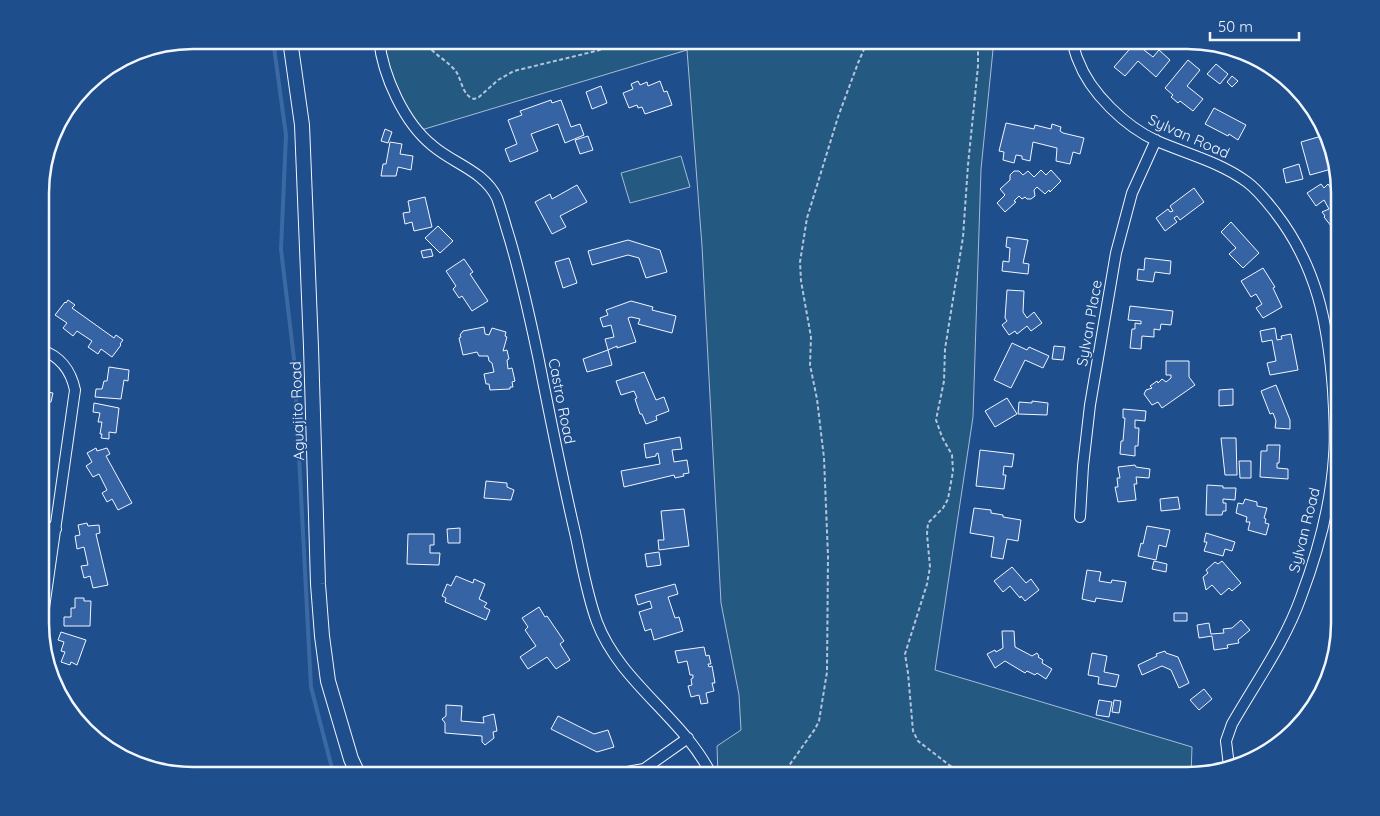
<svg xmlns="http://www.w3.org/2000/svg" width="1380" height="816" viewBox="0 0 1380 816" font-family="Quicksand,sans-serif">
	<style>
		.green { fill: #245a82; stroke: #a8bbd7 }
		.lines { fill: none; stroke-linecap: round; stroke-linejoin: round }
		.stream { stroke: #3b69a3; stroke-width: 4 }
		.building { fill: #3563a3; stroke: #f2f6ff }
		.minor-casing { stroke: #f2f6ff; stroke-width: 12 }
		.tertiary-casing { stroke: #f2f6ff; stroke-width: 16 }
		.path { stroke: #b3c4dc; stroke-width: 2; stroke-dasharray: 4 2.5; stroke-linecap: butt }
		.minor { stroke: #1f4e8c; stroke-width: 10 }
		.tertiary { stroke: #1f4e8c; stroke-width: 14 }
		.labels { text-anchor: middle; dominant-baseline: central; stroke-width: 4; stroke-linejoin: round; paint-order: stroke }
		.street-label { font-size: 15px; fill: #f2f6ff; stroke: #1f4e8c }
		.rim { fill: none; stroke: #f2f6ff; stroke-width: 2.5 }
	</style>
	<rect width="100%" height="100%" fill="#1f4e8c"/>
	<path class="green" d="M379,40H994L981,169L973,417L935,670L1192,747L1191,776H718L717,746L741,730L739,695L721,603L702,246L687,50L418,131L409,122Z
		M681,156L690,187L630,203L621,173Z"/>
	<g class="lines">
		<path class="stream" d="M273,40L286,135L281,249L294,359L311,687L334,776"/>
	</g>
	<path class="building" d="M1108,40H1124L1116,50L1106,42Z
		M1135,43L1153,57L1159,50L1170,60L1156,77L1138,61L1125,76L1114,67Z
		M1188,60L1200,70L1187,86L1203,99L1193,111L1180,101L1178,103L1171,97L1173,95L1165,88Z
		M1216,64L1228,74L1220,84L1207,74Z
		M1232,76L1238,81L1232,87L1227,82Z
		M638,81L640,85L647,82L648,86L660,81L664,92L667,91L672,105L645,114L642,107L638,108L637,105L629,108L623,93L633,89L631,84Z
		M601,86L607,103L592,109L586,92Z
		M551,100L552,103L561,100L571,127L580,124L584,135L565,143L558,124L531,134L538,151L510,162L505,149L517,144L508,120L522,115L520,111Z
		M1214,108L1246,125L1238,140L1229,134L1228,136L1205,124Z
		M1006,123L1034,129L1035,125L1051,129L1052,124L1061,127L1060,131L1063,133L1084,138L1080,154L1073,152L1070,164L1056,161L1057,148L1033,142L1030,161L1022,159V156L1016,155L1014,163L1003,160L1004,152L999,151Z
		M385,129L392,132L388,143L381,141Z
		M1325,135L1335,168L1310,175L1301,142Z
		M588,136L593,150L580,154L575,140Z
		M390,142L402,144L400,154L413,156L411,170L398,167L396,176H381L383,164H386Z
		M1299,164L1303,179L1286,183L1283,169Z
		M1041,170L1046,175L1051,170L1061,181L1050,192L1049,190L1045,194L1037,187L1034,190L1035,196L1031,199H1027L1025,197L1022,199L1019,196L1014,201L1016,202L1005,212L997,203L1005,195L1000,189L1010,180V175L1014,171H1019L1023,175L1028,171L1034,177Z
		M1321,184L1324,188L1328,184L1340,200L1339,236L1324,217L1325,216L1322,212L1329,209L1324,200L1316,206L1307,193Z
		M577,185L587,202L560,216L566,227L552,234L535,202L550,194L552,199Z
		M1194,188L1204,202L1180,220L1177,216L1174,218L1177,222L1165,231L1156,218L1168,209L1170,212L1173,211L1170,206Z
		M425,197L432,227L414,231L412,222L405,224L403,213L410,212L408,201Z
		M1231,222L1259,253L1243,268L1229,254L1236,248L1221,232Z
		M438,226L453,241L440,253L425,238Z
		M1007,237L1028,240L1023,263L1029,264L1028,274L1002,271L1003,261L1009,262L1010,248L1006,247Z
		M628,240L660,250L667,272L646,278L639,258L628,255L592,265L588,251Z
		M431,249L433,256L423,258L421,251Z
		M569,258L577,283L563,288L555,262Z
		M1145,258L1171,261L1170,274L1155,272L1153,282L1137,280L1138,269L1144,270Z
		M464,259L473,272L470,274L488,301L472,311L462,296L459,298L453,289L456,286L446,271Z
		M1263,268L1275,287L1273,288L1282,307L1263,318L1256,308L1262,304L1256,294L1251,297L1241,281Z
		M1007,290L1024,291L1023,312L1027,318L1034,312L1042,323L1031,331L1027,326L1017,334L1015,331L1009,335L1002,325L1007,321L1005,318Z
		M41,295H43V299H45V315H41Z
		M68,300L75,305L72,308L114,338L116,335L123,340L120,344L121,345L112,357L101,349L98,354L88,347L92,341L77,331L73,336L63,328L67,323L55,315L65,302L66,303Z
		M631,301L653,307L652,310L676,316L672,333L638,324L640,319L631,317L628,318L636,342L617,348V346L608,350L605,339L614,337L611,325L603,327L600,318L608,315L606,310Z
		M1130,306L1173,311L1171,325L1161,324L1160,330L1154,329V337L1142,336L1141,349L1130,348L1132,329H1135V323L1141,324V321L1128,320Z
		M484,327L485,334L489,335L492,328L506,332L505,336L507,337L503,351L507,350L509,359L507,360L508,369L512,368L515,381L512,382L513,387H510V389L490,390L489,384H486L484,374L494,372L492,363L489,361L488,356H479L477,352L463,355L459,338L461,337L460,335L463,331Z
		M1275,328L1277,340L1282,339L1281,336L1291,334L1298,370L1270,375L1267,363L1276,361L1272,340L1262,342L1260,331Z
		M1012,343L1027,350L1029,347L1049,356L1043,368L1025,360L1011,388L994,380Z
		M1054,346L1065,347L1063,360L1052,359Z
		M608,350L612,365L587,372L583,359Z
		M1166,361H1189V377L1195,385L1162,408L1158,402L1152,405L1144,394L1146,390L1152,388L1150,386L1157,381L1158,383L1162,379L1166,382L1171,378V375H1166Z
		M109,367L129,370L128,381L124,380L121,399L95,397L96,389H102L104,381H107Z
		M644,372L656,400L664,397L669,411L656,416L657,420L646,424L642,414H640L635,399L637,398L634,391L621,395L616,381Z
		M41,384H43L42,391L53,393L51,402H48L45,411H41Z
		M1276,385L1290,420V429L1275,428L1276,421L1273,413L1270,414L1261,391Z
		M1233,389V405L1219,406V390Z
		M1007,398L1017,414L995,427L985,411Z
		M1032,401L1048,403L1047,415L1018,414L1019,402L1032,403Z
		M94,403L119,408L116,433L109,432V439L101,438L102,434H100L102,422H98L100,413L93,412Z
		M1123,409L1146,411L1145,421L1135,420V428H1139L1138,446H1135V456L1120,454L1121,441H1123L1125,418H1123Z
		M680,437L682,449L672,450L674,462L687,460L689,473L683,474L684,476L675,478L674,475L624,487L621,471L660,464L658,453L656,454V456L646,458L644,444Z
		M1221,438H1236L1237,475H1225Z
		M1267,445H1280L1279,463H1277V468L1288,469V479L1260,477L1261,451H1267Z
		M96,448L97,451L107,448L110,454L106,456L132,503L118,510L112,499L107,502L102,493L107,490L99,474L93,477L86,466L92,462L87,453Z
		M980,450L1014,454L1012,467L1004,466L1003,475H1006L1004,489L976,486Z
		M1239,461H1251V478H1240Z
		M1135,465L1136,467L1150,469L1149,478L1136,477L1137,484H1134L1136,500L1118,502L1115,487H1118L1117,478H1120L1118,467Z
		M486,481L507,483V487L514,490L511,500L484,498Z
		M1207,485L1223,486V488H1236L1235,500L1223,499V503H1226V511H1223L1222,515H1206Z
		M1178,497L1180,509L1161,511L1160,499Z
		M1245,499L1257,502V506L1267,508L1264,518L1266,519L1265,523L1269,524L1266,535L1248,530L1250,522H1246L1247,517L1236,513L1238,503L1243,504Z
		M974,508L991,510V513L1003,515V517L1021,520L1018,541L1007,539L1003,559L991,557L994,537L970,533Z
		M684,509L689,546L659,550L658,540H664L661,511Z
		M87,523L88,526L99,525L100,533L96,534L108,585L93,588L90,576L84,578L81,566L88,565L84,547L77,549L75,536L80,535L78,525Z
		M1147,526L1170,530L1166,547L1159,545L1156,560L1138,556L1141,543L1143,544Z
		M460,528V543H448L447,529Z
		M1206,533L1235,542L1232,551L1225,549L1223,556L1204,551L1207,542H1204Z
		M408,534H434V545H430V553H440L439,565L407,564Z
		M659,552L661,565L647,567L645,554Z
		M1154,561L1167,564L1166,572L1152,569Z
		M1222,561L1241,583L1232,591L1229,588L1221,595L1212,585L1206,590L1203,577L1208,573L1206,570L1215,562L1218,564Z
		M1012,567L1026,583L1031,579L1039,590L1025,601L1021,596L1020,598L1010,586L1003,592L994,581Z
		M1087,570L1101,572L1099,581L1111,583L1112,580L1126,582L1122,602L1096,598L1095,602L1082,599Z
		M456,576L473,583L474,579L485,584L479,599L487,603L484,607L490,610L486,620L445,602L446,598L442,596L447,584L451,586Z
		M675,584L678,594L668,597L675,618L679,617L683,631L654,640L651,629L645,631L639,612L652,608L650,601L638,605L635,595Z
		M75,598H84V601H91L90,626H64V617H71V608H75Z
		M539,607L545,617L547,616L564,641L560,644L570,660L556,669L547,657L528,669L520,657L536,646L525,630L528,627L522,618Z
		M1174,613H1187V621H1174Z
		M1241,620L1250,630L1238,640L1239,643L1227,645L1228,648L1214,650L1212,636L1199,638L1197,625L1209,623L1211,634L1224,633L1223,629L1232,628Z
		M1002,631H1014L1015,647L1032,656L1037,653L1039,656L1038,657L1043,660L1042,663L1052,669L1046,679L1037,673L1035,675L1027,671L1025,673L1005,661L995,668L987,654L995,650L996,652L1003,648Z
		M61,632L86,640L77,665L71,662L70,665L61,662L65,652L61,651L64,642L58,640Z
		M704,647L706,656L709,655L711,664H708L709,667L712,666L715,683H712L714,691L706,693L708,703L701,704L699,695L691,697L688,686L692,685L691,679L693,678V675H690L687,661L678,663L675,651Z
		M1165,651L1166,653L1178,657L1189,683L1179,688L1171,670L1162,666L1142,675L1138,665L1157,656L1156,654Z
		M1092,653L1107,656L1104,672L1119,675L1116,687L1098,684L1099,677L1088,675Z
		M1204,689L1212,699L1199,710L1190,700Z
		M61,697L88,722L85,726L66,708Z
		M1099,700L1112,702L1109,717L1096,715Z
		M1114,700L1121,701L1119,713L1112,712Z
		M446,705L462,706L461,721L484,723L483,717L494,714L497,731L493,732L494,738L485,745L482,742V736L445,733V723L442,719L446,716Z
		M558,716L594,734L608,730L614,747L597,752L551,729Z"/>
	<g class="lines">
		<defs>
			<path id="minor" d="M379,40C383,76 404,123 433,146C454,164 484,171 497,198C501,209 504,220 507,230C520,271 529,314 538,356C550,417 562,477 576,537C582,565 587,595 597,622C620,683 684,718 712,776
				M1072,40C1074,47 1075,54 1078,60C1090,93 1126,127 1157,141C1187,154 1220,162 1247,182C1258,190 1267,202 1275,212C1317,266 1328,324 1333,390C1334,412 1336,434 1334,456C1331,504 1318,552 1301,597C1285,642 1256,682 1232,724L1226,741L1229,766
				M41,350C60,356 71,371 75,390L41,629
				M1080,517L1083,466L1090,405L1116,253L1132,193L1156,140
				M41,526L56,529
				M644,769L651,776
				M605,776L644,769L688,738"/>
			<path id="tertiary" d="M290,40L302,125L311,347L318,584L322,636L328,681L351,759L359,776"/>
		</defs>
		<use href="#minor" class="minor-casing"/>
		<use href="#tertiary" class="tertiary-casing"/>
		<path class="path" d="M423,40C432,54 449,61 457,73C462,82 463,96 474,99L479,97L498,80L514,71L596,51L635,40
			M784,776L788,767L815,729L819,721L827,672L828,556L824,458L817,399L810,365L811,337L801,281L800,262L807,218L838,117L858,63L868,40
			M960,776L957,771L918,741L913,731L908,673L905,654L927,584L930,567L927,534L928,523L943,508L948,499L953,471L952,455L942,437L936,420L944,381L945,349L963,237L968,165L978,66V40"/>
		<use href="#minor" class="minor"/>
		<use href="#tertiary" class="tertiary"/>
	</g>
	<g class="labels">
		<g class="street-label">
			<text transform="translate(1189 136) rotate(24)">Sylvan Road</text>
			<text transform="translate(1089 323) rotate(-80)">Sylvan Place</text>
			<text transform="translate(562 401) rotate(79)">Castro Road</text>
			<text transform="translate(297 411) rotate(-92)">Aguajito Road</text>
			<text transform="translate(1304 530) rotate(-76)">Sylvan Road</text>
		</g>
	</g>
	<path d="M0 0H1380V816H0ZM193 49H1187A144 144 0 0 1 1331 193V623A144 144 0 0 1 1187 767H193A144 144 0 0 1 49 623V193A144 144 0 0 1 193 49Z" fill="#1f4e8c" fill-rule="evenodd"/>
	<path class="rim" d="M193 49H1187A144 144 0 0 1 1331 193V623A144 144 0 0 1 1187 767H193A144 144 0 0 1 49 623V193A144 144 0 0 1 193 49Z"/>
	<path d="M1210 32v8h89v-8" fill="none" stroke="#f2f6ff" stroke-width="2.5"/>
	<text x="1218" y="32" font-size="15" fill="#f2f6ff" stroke="#1f4e8c" stroke-width="4" paint-order="stroke">50 m</text>
</svg>
